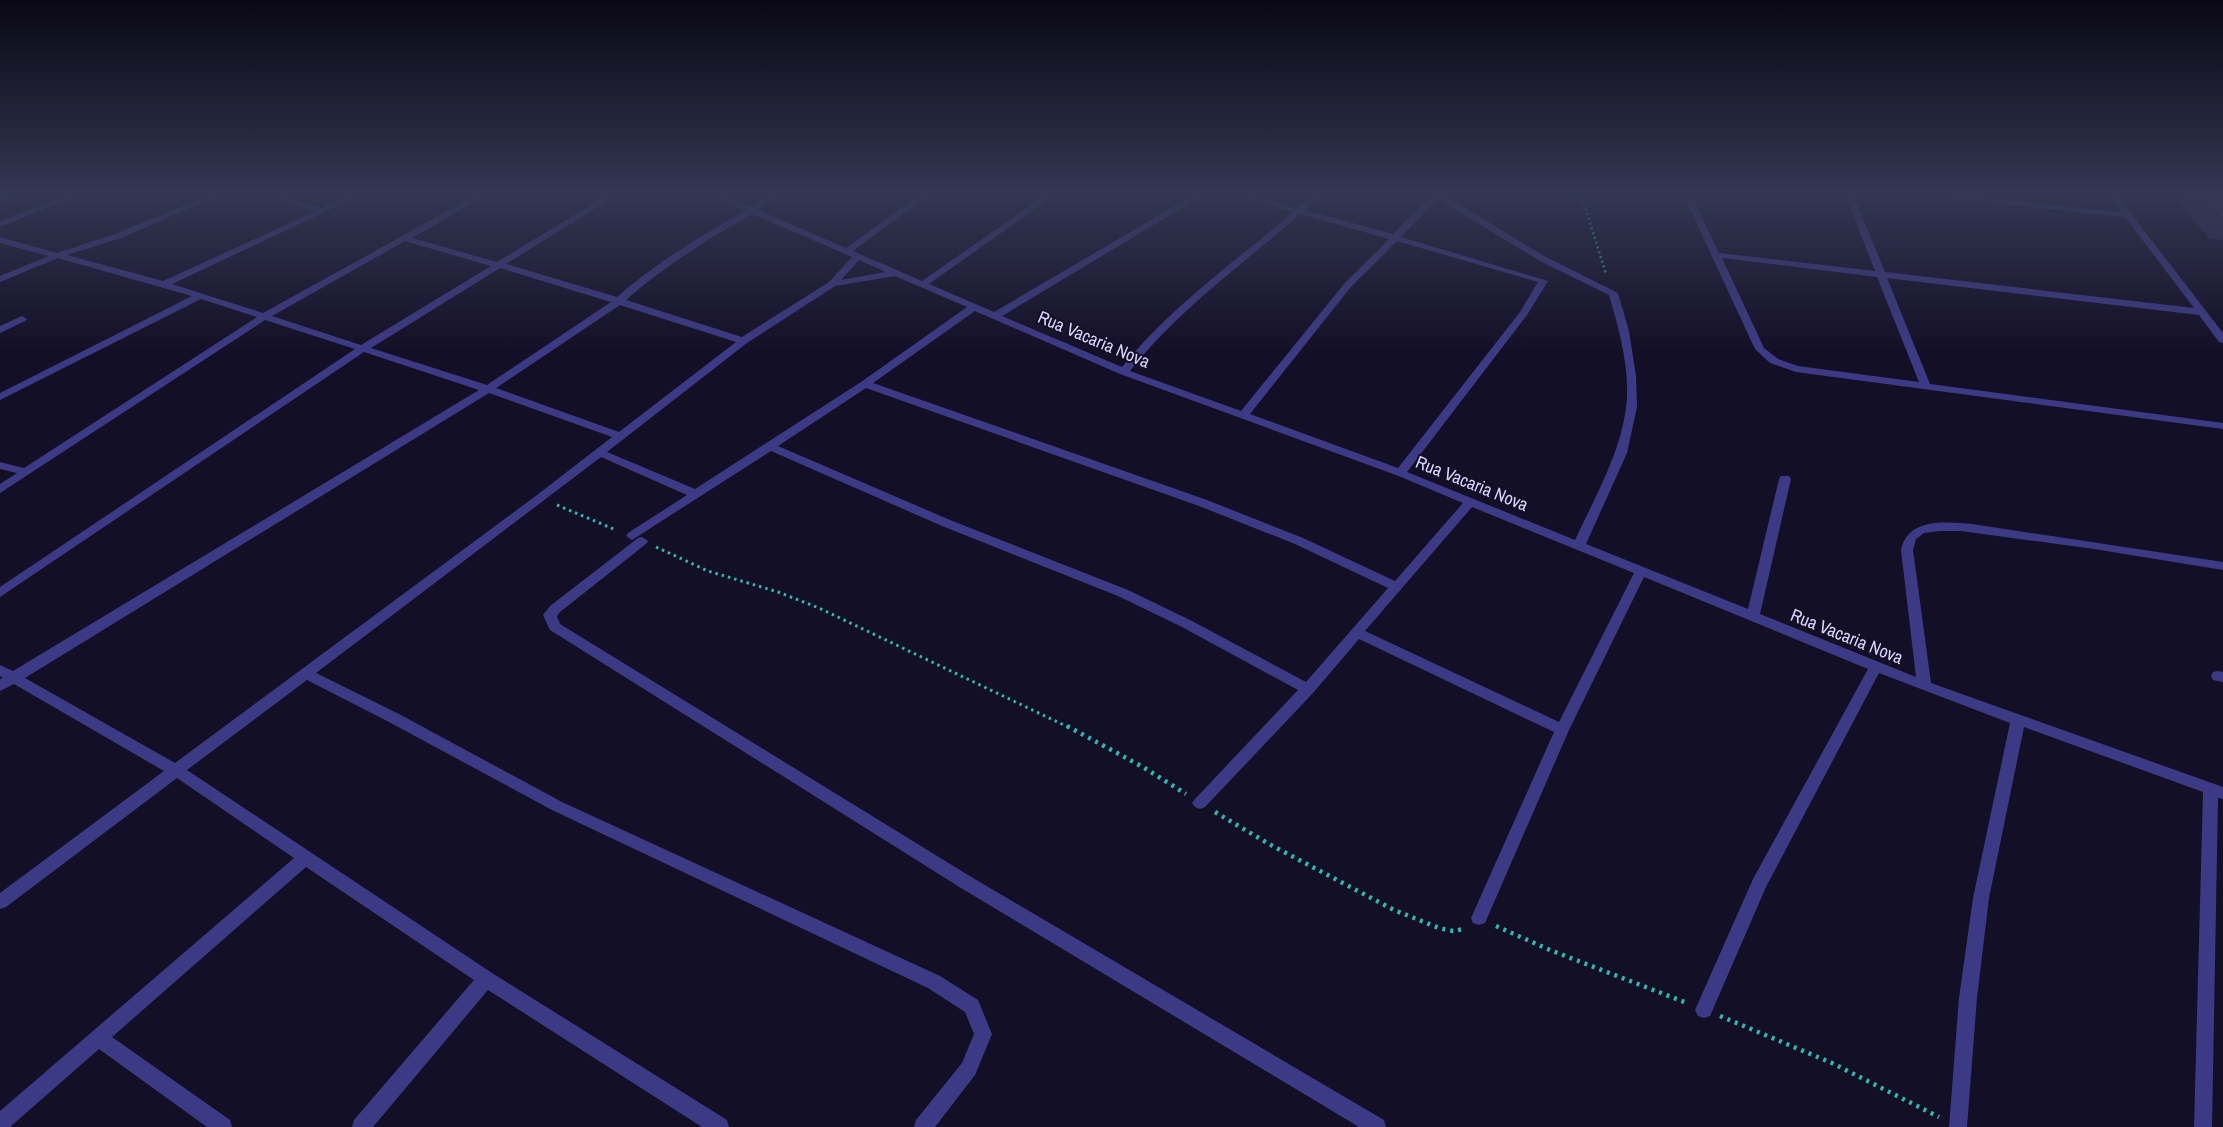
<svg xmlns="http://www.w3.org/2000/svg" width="2223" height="1127" viewBox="0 0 2223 1127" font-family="'Archivo Narrow',sans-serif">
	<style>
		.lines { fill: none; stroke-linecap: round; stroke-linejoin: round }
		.path-far2 { stroke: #2fb8b0; stroke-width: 2.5; stroke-dasharray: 2 3; stroke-linecap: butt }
		.path-far1 { stroke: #2fb8b0; stroke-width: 3; stroke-dasharray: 2.5 4; stroke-linecap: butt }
		.path { stroke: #2fb8b0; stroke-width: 4.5; stroke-dasharray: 3 5; stroke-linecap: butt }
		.minor { fill: #3d3a85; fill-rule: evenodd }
		.wall { fill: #312854 }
		.building { fill: #433a66; stroke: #5a527e }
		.labels { text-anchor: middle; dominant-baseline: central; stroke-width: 4; stroke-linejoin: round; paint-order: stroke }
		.street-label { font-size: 18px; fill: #d9d4ff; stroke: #130f26 }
	</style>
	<rect width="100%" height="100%" fill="#130f26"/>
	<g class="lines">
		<path class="path-far2" d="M1581,194L1606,274
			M0,199L10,194"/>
		<path class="path-far1" d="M557,505L616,530
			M656,547L708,571L778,592L819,608L1070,728"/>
		<path class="path" d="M1067,726L1143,767L1186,794
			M1215,812L1269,844L1394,910L1439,928L1453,931L1464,929
			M1496,926L1550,950L1687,1003
			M1720,1016L1832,1063L1939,1117"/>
		<path class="minor" d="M71,194H82L0,227V221Z
			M212,194H223L121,238L67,255L163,281L314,212L265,194H277L321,208L353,194H363L172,284L263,313L478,194H488L412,238L497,262L609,194H619L506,264L617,297C657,262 699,237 745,211L710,194H721L751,207L769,194H778L758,210L846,248L921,194H930L853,251L922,281L1047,194H1056L929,284L994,312L1195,194H1205L1002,316L1122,367C1171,306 1234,263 1293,212L1232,194H1245L1297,208L1313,194H1322L1305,210L1393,234L1432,194H1442L1546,257L1618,293L1629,331L1636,376L1637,407L1627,453L1586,544L1748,609L1779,479L1781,476H1789L1791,479L1760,614L1916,677L1901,550C1908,517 1946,522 1972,524L2223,562V570L2094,549L1961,531H1939L1924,533L1916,539L1913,550L1931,683L2223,787V799L2218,798L2212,1127H2194L2203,792L2024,727L1989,898L1977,998L1967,1127H1949L1959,998L1973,898L2010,723L1879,673L1766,887L1710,1016L1704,1018L1698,1016L1695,1010L1753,879L1868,669L1644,577L1569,730L1485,923L1479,925L1473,923L1471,918L1554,732L1359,639L1313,693L1205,807L1200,809L1195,807L1192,803L1195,799L1298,690L1182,627L1118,596L942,526L771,451L632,540L626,536L628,533L687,495L601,457L316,673L399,714L562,802L940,976L978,1000L992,1034L975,1075L935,1127H914L916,1120L962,1063L974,1034L965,1012L928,988L552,810L389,722L307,680L187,770L492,973L727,1120L729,1127H702L488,990L373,1127H352L354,1120L474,980L306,867L112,1037L230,1120L232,1127H207L99,1049L10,1127H0V1111L294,858L177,778L6,907L0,909V893L164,771L14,684L0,691V679L3,678L0,676V665L13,671L479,390L364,352L0,597V587L355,349L265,320L0,493V484L17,473L0,469V462L24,468L257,317L201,299L0,400V393L192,296L58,258L0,282V276L49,256L0,243V237L57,253L115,234ZM1438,199L1540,261L1609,295C1619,329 1631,371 1626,408C1620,454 1595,497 1575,540L1407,472L1527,315L1548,281L1401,237ZM752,214L852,257L829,282L742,337L626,300C664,266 707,240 752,214ZM1300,214L1389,239L1344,284L1241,411L1130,371C1179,309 1242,265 1300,214ZM405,241L491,266L361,345L272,316ZM1397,241L1538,282L1520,312L1398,468L1250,414L1350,288ZM859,260L886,272L841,280ZM500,268L611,302L487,385L371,348ZM895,276L967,307L861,382L695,489L607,452L747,343L835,286ZM620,305L736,342L619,432L496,388ZM975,311L1120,374L1396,475L1463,503L1395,581L1303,538L1207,500L873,383ZM866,388L1199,506L1295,544L1388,588L1306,682L1192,621L1128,590L950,520L778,446ZM489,393L612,437L537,495L175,763L25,678ZM1472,507L1634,573L1559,722L1365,631Z
			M1683,194H1691L1719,253L1875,271L1845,194H1853L1885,272L2194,308L2125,217L1925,196L1921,194H1948L2121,212L2108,194H2116L2223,333V343L2219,342L2199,315L1887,278L1930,384L2223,423V429L1796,372L1770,363L1755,349ZM1722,258L1877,277L1919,382L1798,366L1778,359L1764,348Z
			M22,316L27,319L25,321L0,333V326Z
			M642,537L648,541L646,544L560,612L557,616L560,624L973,878L1384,1120L1386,1127H1359L961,888L550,630L543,615L550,606L638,538Z
			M2218,671L2223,672V682L2213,680L2211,676L2213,672Z"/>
	</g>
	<path class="wall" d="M2176,194H2223V240L2209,238L2174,196Z"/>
	<path class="building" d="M2203,194H2223V217Z"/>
	<linearGradient id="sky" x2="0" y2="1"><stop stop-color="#0a0815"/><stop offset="0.55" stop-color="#333752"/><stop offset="1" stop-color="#333752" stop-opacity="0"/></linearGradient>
	<rect width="2223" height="352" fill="url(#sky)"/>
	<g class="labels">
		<g class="street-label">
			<text transform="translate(1094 339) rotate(23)">Rua Vacaria Nova</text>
			<text transform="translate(1472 483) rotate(22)">Rua Vacaria Nova</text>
			<text transform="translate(1847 636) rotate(22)">Rua Vacaria Nova</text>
		</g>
	</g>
</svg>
